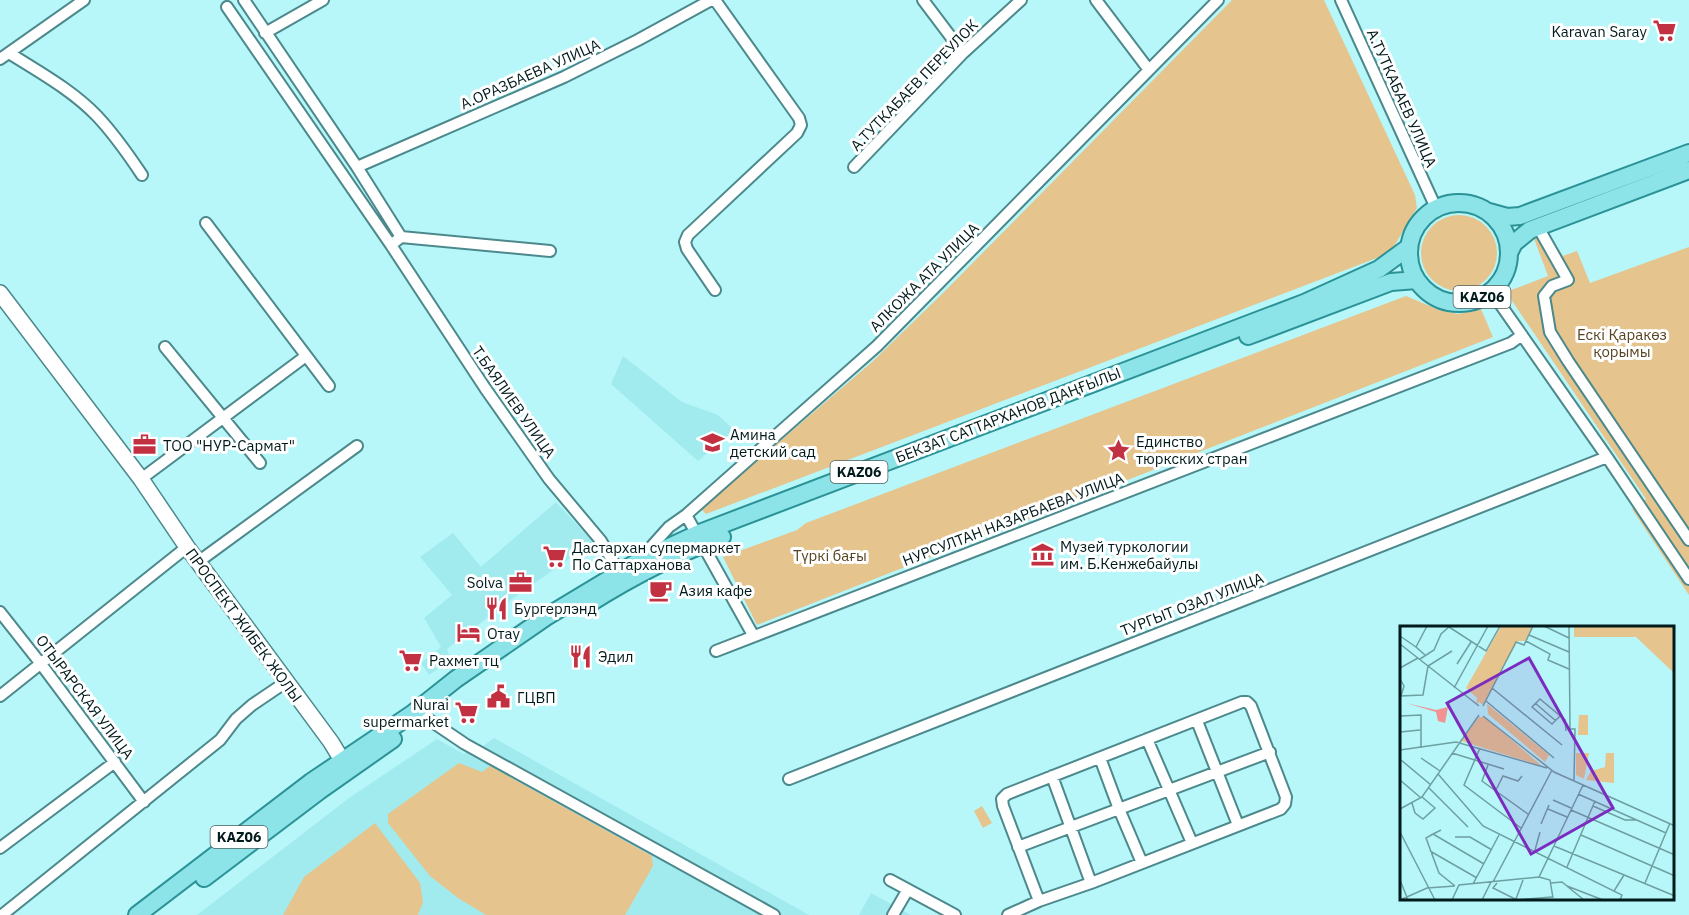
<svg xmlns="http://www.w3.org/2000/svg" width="1689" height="915" viewBox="0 0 1689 915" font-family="'IBM Plex Sans',sans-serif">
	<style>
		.built { fill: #a1ebef }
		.green { fill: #e6c48d }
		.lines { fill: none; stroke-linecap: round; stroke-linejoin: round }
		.street-casing { stroke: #4c898c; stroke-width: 14 }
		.secondary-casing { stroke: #4c898c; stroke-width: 18 }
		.primary-casing { stroke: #2b9296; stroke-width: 20 }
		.street { stroke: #fff; stroke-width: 10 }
		.secondary { stroke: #fff; stroke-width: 15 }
		.primary { stroke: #8de4e8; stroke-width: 16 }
		.labels { text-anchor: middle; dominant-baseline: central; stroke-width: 6; stroke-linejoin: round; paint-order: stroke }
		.shield { fill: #fff; stroke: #4d5f5f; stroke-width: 1.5 }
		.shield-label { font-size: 14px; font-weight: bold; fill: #011a1b }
		.poi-label { font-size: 15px; fill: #011a1b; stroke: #fff; text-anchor: start }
		.street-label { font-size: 15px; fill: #011a1b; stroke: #fff }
		.park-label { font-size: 15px; fill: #584420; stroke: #fff }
		.inset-road { fill: none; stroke: #6e9fa1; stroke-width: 1.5 }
		.view { fill: #7b2cbf; fill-opacity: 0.15; stroke: #7b2cbf; stroke-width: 3 }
		.inset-edge { fill: none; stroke: #011a1b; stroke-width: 3 }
	</style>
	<rect width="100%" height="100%" fill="#b7f7fa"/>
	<path class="built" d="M623,356L682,402L718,415L734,430L698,461L611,384Z
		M556,502L593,542L508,602L447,649L451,660L429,675L421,663L441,647L424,618L452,595L420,557L453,533L481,567Z
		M494,738L809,915H197L349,798L437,739L464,754L468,751L473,754Z
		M871,893L911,915H859Z"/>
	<path class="green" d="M1232,0H1324L1415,195L1417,208L1390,253L706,514L701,509L872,362L944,292Z
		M1421 253a38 38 0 1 1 76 0a38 38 0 1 1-76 0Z
		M1546,230L1563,256L1577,251L1590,283L1689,247V595L1632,509L1646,499L1506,292L1548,276L1533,236Z
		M1406,296L1439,310L1458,314L1481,309L1493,337L757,625L723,557L797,530L806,523Z
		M459,763L482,772L490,766L652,856L653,866L625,915H486L458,898L430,876L388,823V814Z
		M982,806L992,823L983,828L974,811Z
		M375,823L420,883L423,902L418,915H283L304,877Z"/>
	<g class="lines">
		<defs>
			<path id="street" d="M244,0L357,167L401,237L391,245L485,388L549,479L601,541L619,572
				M923,0L963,53
				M1096,0L1149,70
				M1341,0L1436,208
				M227,7L391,245
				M265,33L323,0
				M9,53C39,72 72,90 97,116C114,134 128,154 142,175
				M0,59L84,0
				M357,167L564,77L638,40L711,0
				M854,167L963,53L1021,0
				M206,223L329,386
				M1538,227L1568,280L1552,286L1544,296L1550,332L1568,361L1689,540
				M401,237L550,251
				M715,290L687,249L685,242L688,235L797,133L801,125L799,118L715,0
				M1491,291L1607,457L1689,579
				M165,347L260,463
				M141,479L306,356
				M686,515L753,635
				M643,556L669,527L686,515L877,346L1218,0
				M198,562L357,446
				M0,612L41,664L144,802
				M716,651L1511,343L1522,335
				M0,696L187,547
				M425,717L465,744L774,915
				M1197,721L1238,825
				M1147,739L1192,843
				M1100,758L1119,809L1142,863
				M1052,776L1091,883
				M789,779L1607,457
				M1018,847L1270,752
				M0,848L115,762
				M890,880L955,915
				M2,915L220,740L236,719L252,705L286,682
				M893,915L907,891
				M1008,915L1039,901L1091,883L1281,809L1285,804L1286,797L1251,706L1247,702H1242L1007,794L1002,799L1003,806L1039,901"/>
			<path id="secondary" d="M0,293L141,479L187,547L331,742L348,770"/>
			<path id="primary" d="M1409 253a50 50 0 1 1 100 0a50 50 0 1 1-100 0Z
				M1489,212L1507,217L1520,216L1689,153
				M1509,253L1514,243L1530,230L1689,170
				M1248,336L1391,282L1417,280
				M590,603C631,577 676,554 722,537
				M204,878L319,791L393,739
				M137,915L311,782L412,714L456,679L546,617L639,561L697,534L1304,303L1379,269L1409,247"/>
		</defs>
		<use href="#street" class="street-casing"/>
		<use href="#secondary" class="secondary-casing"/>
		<use href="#primary" class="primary-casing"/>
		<use href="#street" class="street"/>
		<use href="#secondary" class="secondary"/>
		<use href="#primary" class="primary"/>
	</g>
	<defs>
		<symbol id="supermarket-bare" viewBox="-9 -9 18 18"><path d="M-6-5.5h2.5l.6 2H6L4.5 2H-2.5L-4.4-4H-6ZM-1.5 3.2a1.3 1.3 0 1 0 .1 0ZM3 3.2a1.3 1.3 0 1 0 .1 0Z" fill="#c23141" stroke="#fff" stroke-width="2.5" paint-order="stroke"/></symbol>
		<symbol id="school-bare" viewBox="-9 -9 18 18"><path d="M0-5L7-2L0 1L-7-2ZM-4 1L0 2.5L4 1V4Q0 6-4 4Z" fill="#c23141" stroke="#fff" stroke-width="2.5" paint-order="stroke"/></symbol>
		<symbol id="office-bare" viewBox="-9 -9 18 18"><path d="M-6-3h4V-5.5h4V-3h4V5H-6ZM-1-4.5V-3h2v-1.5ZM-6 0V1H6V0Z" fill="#c23141" stroke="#fff" stroke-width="2.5" paint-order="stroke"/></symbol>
		<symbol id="sight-bare" viewBox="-9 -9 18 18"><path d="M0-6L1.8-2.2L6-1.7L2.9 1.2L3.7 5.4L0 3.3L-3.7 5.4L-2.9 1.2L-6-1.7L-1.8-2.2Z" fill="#c23141" stroke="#fff" stroke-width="2.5" paint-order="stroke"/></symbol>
		<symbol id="museum-bare" viewBox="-9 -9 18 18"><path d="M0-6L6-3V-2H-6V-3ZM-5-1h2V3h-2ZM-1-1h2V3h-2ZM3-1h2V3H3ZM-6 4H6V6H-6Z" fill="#c23141" stroke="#fff" stroke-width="2.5" paint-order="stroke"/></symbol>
		<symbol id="cafe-bare" viewBox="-9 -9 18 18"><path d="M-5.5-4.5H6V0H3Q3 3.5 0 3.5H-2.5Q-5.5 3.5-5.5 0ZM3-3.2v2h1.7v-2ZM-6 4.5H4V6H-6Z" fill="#c23141" stroke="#fff" stroke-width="2.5" paint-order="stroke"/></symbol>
		<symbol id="restaurant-bare" viewBox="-9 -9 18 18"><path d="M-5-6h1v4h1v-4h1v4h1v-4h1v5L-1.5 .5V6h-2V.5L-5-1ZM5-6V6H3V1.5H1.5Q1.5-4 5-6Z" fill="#c23141" stroke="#fff" stroke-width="2.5" paint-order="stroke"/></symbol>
		<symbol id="hotel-bare" viewBox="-9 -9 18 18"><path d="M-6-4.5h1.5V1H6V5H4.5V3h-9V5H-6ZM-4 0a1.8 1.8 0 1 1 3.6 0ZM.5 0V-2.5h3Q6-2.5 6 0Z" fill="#c23141" stroke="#fff" stroke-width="2.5" paint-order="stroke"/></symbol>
		<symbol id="civic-bare" viewBox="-9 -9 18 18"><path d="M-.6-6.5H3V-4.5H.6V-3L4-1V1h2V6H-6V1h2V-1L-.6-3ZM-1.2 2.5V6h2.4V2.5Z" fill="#c23141" stroke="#fff" stroke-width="2.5" paint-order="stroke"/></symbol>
	</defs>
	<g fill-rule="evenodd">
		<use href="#supermarket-bare" x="1648" y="14" width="33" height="33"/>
		<use href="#school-bare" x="696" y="426" width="33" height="33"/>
		<use href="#office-bare" x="128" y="428" width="33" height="33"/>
		<use href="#sight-bare" x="1102" y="434" width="33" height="33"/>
		<use href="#museum-bare" x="1026" y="538" width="33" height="33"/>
		<use href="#supermarket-bare" x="538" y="540" width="33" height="33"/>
		<use href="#office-bare" x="504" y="566" width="33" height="33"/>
		<use href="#cafe-bare" x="644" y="574" width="33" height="33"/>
		<use href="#restaurant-bare" x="480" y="592" width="33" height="33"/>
		<use href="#hotel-bare" x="452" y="616" width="33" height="33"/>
		<use href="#restaurant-bare" x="564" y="640" width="33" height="33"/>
		<use href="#supermarket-bare" x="394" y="644" width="33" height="33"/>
		<use href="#civic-bare" x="482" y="680" width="33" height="33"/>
		<use href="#supermarket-bare" x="450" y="696" width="33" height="33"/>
	</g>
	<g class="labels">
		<g class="shield">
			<rect x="1453.5" y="286" width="57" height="22" rx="4.5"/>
			<rect x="830.5" y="461" width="57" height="22" rx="4.5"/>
			<rect x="210.5" y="826" width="57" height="22" rx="4.5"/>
		</g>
		<g class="shield-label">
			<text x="1482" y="297">KАZ06</text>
			<text x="859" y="472">KАZ06</text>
			<text x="239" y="837">KАZ06</text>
		</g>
		<g class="poi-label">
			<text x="1647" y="31" text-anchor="end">Karavan Saray</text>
			<text x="730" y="434">Амина<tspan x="730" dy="17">детский сад</tspan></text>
			<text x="1136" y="441">Единство<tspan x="1136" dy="17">тюркских стран</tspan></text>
			<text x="163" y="445">ТОО "НУР-Сармат"</text>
			<text x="1060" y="546">Музей туркологии<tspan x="1060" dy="17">им. Б.Кенжебайулы</tspan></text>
			<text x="572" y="547">Дастархан супермаркет<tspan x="572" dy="17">По Саттарханова</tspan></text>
			<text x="503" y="582" text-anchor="end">Solva</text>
			<text x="679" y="590">Азия кафе</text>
			<text x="514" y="608">Бургерлэнд</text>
			<text x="487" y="633">Отау</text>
			<text x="598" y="656">Эдил</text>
			<text x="429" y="660">Рахмет тц</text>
			<text x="517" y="697">ГЦВП</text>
			<text x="449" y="704" text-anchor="end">Nurai<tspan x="449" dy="17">supermarket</tspan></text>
		</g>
		<g class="street-label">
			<text transform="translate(530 74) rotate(-24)">А.ОРАЗБАЕВА УЛИЦА</text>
			<text transform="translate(914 85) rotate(-46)">А.ТУТКАБАЕВ ПЕРЕУЛОК</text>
			<text transform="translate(1402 98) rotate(66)">А.ТУТКАБАЕВ УЛИЦА</text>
			<text transform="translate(924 277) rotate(-45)">АЛКОЖА АТА УЛИЦА</text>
			<text transform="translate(514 402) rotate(55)">Т.БАЯЛИЕВ УЛИЦА</text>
			<text transform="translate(1008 415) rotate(-21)">БЕКЗАТ САТТАРХАНОВ ДАҢҒЫЛЫ</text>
			<text transform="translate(1013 519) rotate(-21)">НУРСУЛТАН НАЗАРБАЕВА УЛИЦА</text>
			<text transform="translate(1192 604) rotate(-21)">ТУРГЫТ ОЗАЛ УЛИЦА</text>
			<text transform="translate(244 625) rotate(54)">ПРОСПЕКТ ЖИБЕК ЖОЛЫ</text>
			<text transform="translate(85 697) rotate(53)">ОТЫРАРСКАЯ УЛИЦА</text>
		</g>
		<g class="park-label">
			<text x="1622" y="334">Ескі Қаракөз<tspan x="1622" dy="17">қорымы</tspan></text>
			<text x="830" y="555">Түркі бағы</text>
		</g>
	</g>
	<g transform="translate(1400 626)">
		<rect width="274" height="274" fill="#b7f7fa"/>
		<path d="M101,0H133L125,15H118L83,79L79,76L76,79L77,72L66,62ZM174,0H274V47L236,11H174ZM87,78L149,129L145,136L88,88ZM179,89H188V109H178ZM79,91H85L142,140L61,115ZM176,127H189L184,153L176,149ZM206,127H214V157L186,154L191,145L205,141Z" fill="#e6c48d"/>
		<path d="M6,77L36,84L48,81L45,97L38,95L36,86Z" fill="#f29292"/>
		<path class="inset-road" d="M144,0L169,12M169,0L170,103M49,1L86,25L100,0M129,9L169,26M0,10L16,21M126,15L150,28L148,34L169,43M0,18L79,80M25,29L16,21L27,0M20,33L34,24L41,8L50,0M57,38L71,16M0,42L18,32M0,53L4,60L1,70M54,62L88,0M92,62L162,119M0,70L23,69L28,40L52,25M86,75L154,132M135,77L156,95M83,80L116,16L124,19L133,0M0,90L21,89V122M83,90L154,146L275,200M160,90L152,98L132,81L140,73L165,94L166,105M168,103H175L174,154M0,106L20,104M80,122L64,159L121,202M0,124L56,116L147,142M52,127L104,143M21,132L40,145M1,134L31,159M88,139L82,155L128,188M38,148L83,200L222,269L220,274M0,154L21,172M29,162L68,201M96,164L103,150L118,155L122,150M178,168L266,207M153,174L171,182M12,177L15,187L23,193L35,182L22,171M193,180L225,194H237M0,183L22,171L79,89M148,183L167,191M171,184L275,229M141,198L149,179M41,204L33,208L84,238M0,206L35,274M33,208L26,212L39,247L55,260M181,209L275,250M55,211H70L92,224M154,220L275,270M135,224L140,206M30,225L77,252M167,241L195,175M139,251L150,254L153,272M0,254L8,274M93,256L152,144M97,257L93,262L117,274M151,257L162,256L184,274M245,257L270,197M73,258L99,209M167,260L203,274M214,265L224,249M116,273L123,254M0,274L27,262L55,260M52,274L59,259L139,251L183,159M82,274L91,256M116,274L152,271"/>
		<path class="view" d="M129,32L213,182L131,228L47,77Z"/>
		<rect width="274" height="274" class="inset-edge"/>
	</g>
</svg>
